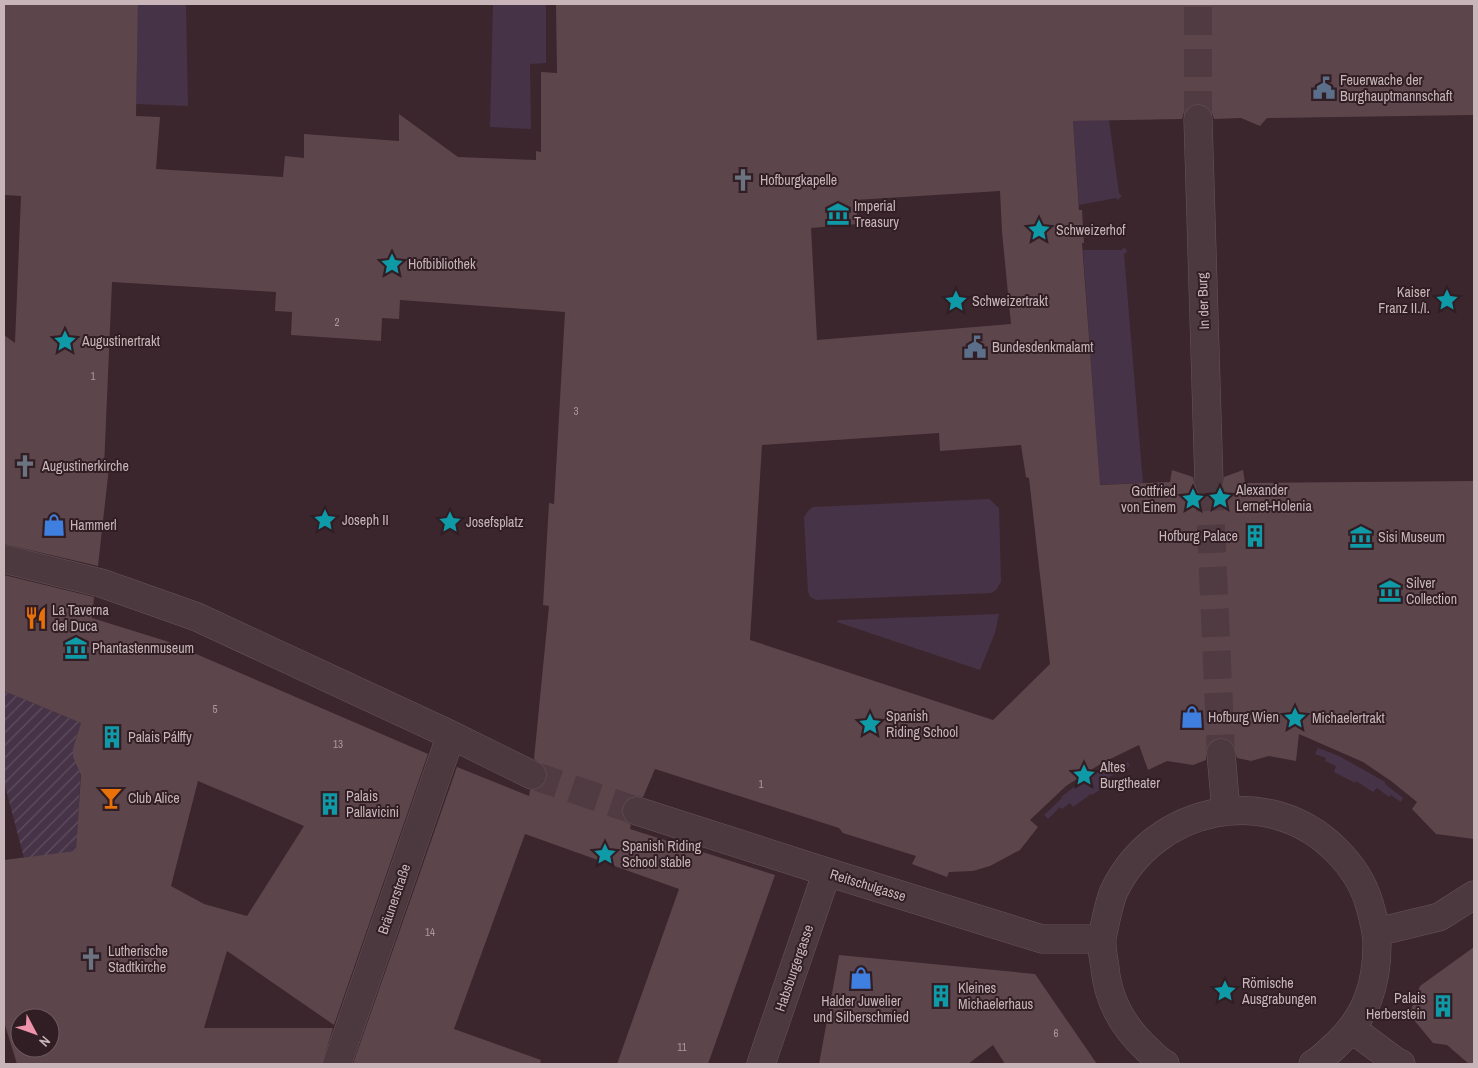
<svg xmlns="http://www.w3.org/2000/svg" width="1478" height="1068" viewBox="0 0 1478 1068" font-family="'Archivo Narrow',sans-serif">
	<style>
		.grass { fill: #473347 }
		.garden { fill: url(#garden-furrows) }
		.building { fill: #5d454c; fill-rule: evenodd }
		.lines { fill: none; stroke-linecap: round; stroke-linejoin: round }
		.street-tunnel { stroke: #503b42; stroke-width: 28; stroke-dasharray: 28 14; stroke-linecap: butt }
		.street-casing { stroke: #67545a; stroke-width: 29 }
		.street { stroke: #4c393f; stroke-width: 28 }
		.labels { text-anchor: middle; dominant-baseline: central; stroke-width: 4; stroke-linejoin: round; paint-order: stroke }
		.number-label { font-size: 11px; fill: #ac999e }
		.poi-label { font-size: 14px; fill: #c7b5ba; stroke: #311e24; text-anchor: start }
		.street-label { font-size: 14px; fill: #c7b5ba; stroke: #311e24 }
	</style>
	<defs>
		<pattern id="garden-furrows" width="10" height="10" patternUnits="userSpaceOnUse" patternTransform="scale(1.25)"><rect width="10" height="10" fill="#473347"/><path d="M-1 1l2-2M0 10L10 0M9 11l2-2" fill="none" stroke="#604e5f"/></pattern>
	</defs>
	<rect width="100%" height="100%" fill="#3b262d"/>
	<path class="grass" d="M138,4H186L188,106L136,104Z
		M493,4H546V63L530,64L531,129L490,127Z
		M1109,120L1119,193L1122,196L1118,200L1116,198L1079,205L1073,121Z
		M1124,248L1126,249L1127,252L1124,254L1143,483L1091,485L1099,474L1083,250H1121Z
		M989,499L999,508L1001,582L996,590L991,593L816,600L810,597L808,592L804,517L808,511L813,507Z
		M999,614L995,633L980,670L837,622L838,620Z
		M1318,748L1339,756L1385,782V784L1403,798L1401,802L1391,795L1389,797L1377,788L1373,792L1356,781L1355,783L1334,772L1336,766L1325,761L1326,758L1315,754Z
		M1128,762L1130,766L1109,777L1112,782L1092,795L1091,794L1073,807L1070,803L1062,809L1060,807L1048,819L1044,815L1062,798L1061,797L1083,780L1107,766L1110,771Z"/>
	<path class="garden" d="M4,691L81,723L73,748L81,768L76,856L24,858L4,782Z"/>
	<path class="building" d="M4,4H138L136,116L160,117L156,169L283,177L285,156L304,158V134L399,141V114L458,157L536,160V151L541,152V72L557,73L556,4H1474V115L1267,118L1260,126L1241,118L1214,119L1211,110L1206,106L1198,103L1189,106L1184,112L1182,119L1073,121L1079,210H1082L1084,243H1082L1100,485L1170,482L1172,470L1193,477L1196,492L1201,496L1209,499L1217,496L1222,491L1224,477L1243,470L1245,483L1474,481V839L1436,834L1412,809L1417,802L1391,781L1363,762L1299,734L1296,761L1269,756L1251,761L1237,758L1233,744L1228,739L1220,737L1212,740L1207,746L1206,760L1193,765L1167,761L1148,770L1139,745L1102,763L1066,786L1030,820L1038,827L1020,850L990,866L973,871L949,872L947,877L912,864L916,856L843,833L839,828L655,769L643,797L633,796L626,800L622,806V815L625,821L631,825L630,829L775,875L708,1064H617L679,889L525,834L454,1029L541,1060L540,1064H353L457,767L529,796L530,790L540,788L546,781L548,774L545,767L534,759L549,606L543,605L549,503L554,504L565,312L400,300L399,319L382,318L381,341L291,335L292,312L275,311L276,292L112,282L104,467H109L98,566L4,544V335L15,343L21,196L4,195ZM1000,191L1002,232L1011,324L817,340L811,228L858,224L855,200ZM939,433L940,451L1021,445L1026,477L1029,478L1050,664L993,720L750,640L762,445Z
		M4,575L94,597L92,618L166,641L428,754L334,1025L227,951L204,1028H333L322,1064H17L4,1022V860L76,851L81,775L73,757V748L81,723L4,691ZM198,781L304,826L247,916L204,904L171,886ZM20,1018H50V1048H20Z
		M1474,947V1064H1469L1447,1045L1433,1043L1414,1020L1411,1010L1420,986Z
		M839,955L1035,974L1097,1064H1005L993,1045L968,1064H819Z"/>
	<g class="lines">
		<path class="street-tunnel" d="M1198,119V4
			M1209,483L1221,753
			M532,775L637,811"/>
		<defs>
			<path id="street" d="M1198,119L1209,483
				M4,559L101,583L197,617L451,735L532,775
				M1221,753L1226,811
				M637,811L827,872L1042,939H1102
				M1377,932L1439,917L1474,895
				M1352,1029L1395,1061L1401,1064
				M337,1064L451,735
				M761,1064L827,872
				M1165,1064C1159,1061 1153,1055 1148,1050C1124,1028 1108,1000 1105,968C1104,959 1101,948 1102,938C1104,928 1110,900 1114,891C1155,806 1268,782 1336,850C1352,866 1363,882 1369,903C1373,917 1377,930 1377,944C1377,985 1366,1017 1336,1045C1328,1052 1322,1059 1313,1064"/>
		</defs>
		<use href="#street" class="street-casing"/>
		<use href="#street" class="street"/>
	</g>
	<defs>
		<symbol id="civic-bare" viewBox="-9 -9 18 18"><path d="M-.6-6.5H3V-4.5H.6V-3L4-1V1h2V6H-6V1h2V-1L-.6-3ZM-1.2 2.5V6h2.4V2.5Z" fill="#5c6f8a" stroke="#311e24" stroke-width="2.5" paint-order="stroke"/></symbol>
		<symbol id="church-bare" viewBox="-9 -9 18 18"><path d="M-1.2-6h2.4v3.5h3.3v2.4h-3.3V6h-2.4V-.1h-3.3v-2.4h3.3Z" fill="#6b7280" stroke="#311e24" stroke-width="2.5" paint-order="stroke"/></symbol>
		<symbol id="museum-bare" viewBox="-9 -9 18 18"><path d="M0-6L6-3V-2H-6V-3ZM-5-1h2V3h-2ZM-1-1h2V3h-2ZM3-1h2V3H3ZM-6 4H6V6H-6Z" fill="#0f9aa8" stroke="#311e24" stroke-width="2.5" paint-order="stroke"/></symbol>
		<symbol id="sight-bare" viewBox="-9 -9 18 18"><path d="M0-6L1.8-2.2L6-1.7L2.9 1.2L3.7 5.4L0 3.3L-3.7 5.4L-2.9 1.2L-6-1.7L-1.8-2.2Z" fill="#0f9aa8" stroke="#311e24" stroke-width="2.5" paint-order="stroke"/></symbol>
		<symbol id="shop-bare" viewBox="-9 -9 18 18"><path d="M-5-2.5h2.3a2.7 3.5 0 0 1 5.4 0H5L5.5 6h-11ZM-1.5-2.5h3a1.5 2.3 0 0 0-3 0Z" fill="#3f7fe0" stroke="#311e24" stroke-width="2.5" paint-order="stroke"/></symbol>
		<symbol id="building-bare" viewBox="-9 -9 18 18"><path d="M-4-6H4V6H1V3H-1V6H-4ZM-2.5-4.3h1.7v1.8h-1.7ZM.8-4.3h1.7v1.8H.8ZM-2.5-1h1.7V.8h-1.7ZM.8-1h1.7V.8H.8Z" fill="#0f9aa8" stroke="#311e24" stroke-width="2.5" paint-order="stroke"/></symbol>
		<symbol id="restaurant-bare" viewBox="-9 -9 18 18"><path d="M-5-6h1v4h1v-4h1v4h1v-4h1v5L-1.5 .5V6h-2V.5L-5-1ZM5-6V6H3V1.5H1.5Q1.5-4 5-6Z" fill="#e8710a" stroke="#311e24" stroke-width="2.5" paint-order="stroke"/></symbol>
		<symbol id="bar-bare" viewBox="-9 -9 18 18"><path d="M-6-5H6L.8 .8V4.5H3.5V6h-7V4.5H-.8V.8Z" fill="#e8710a" stroke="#311e24" stroke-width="2.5" paint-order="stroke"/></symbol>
	</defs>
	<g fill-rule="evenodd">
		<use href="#civic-bare" x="1308" y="72" width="32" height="32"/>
		<use href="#church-bare" x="727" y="164" width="32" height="32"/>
		<use href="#museum-bare" x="822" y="198" width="32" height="32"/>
		<use href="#sight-bare" x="1023" y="214" width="32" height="32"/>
		<use href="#sight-bare" x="376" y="248" width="32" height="32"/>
		<use href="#sight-bare" x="1431" y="284" width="32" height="32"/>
		<use href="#sight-bare" x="940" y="285" width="32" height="32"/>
		<use href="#sight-bare" x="49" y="325" width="32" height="32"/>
		<use href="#civic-bare" x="959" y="331" width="32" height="32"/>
		<use href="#church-bare" x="9" y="450" width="32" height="32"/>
		<use href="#sight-bare" x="1204" y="482" width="32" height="32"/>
		<use href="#sight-bare" x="1177" y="483" width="32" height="32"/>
		<use href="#sight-bare" x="309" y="504" width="32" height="32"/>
		<use href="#sight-bare" x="434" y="506" width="32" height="32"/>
		<use href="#shop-bare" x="38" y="509" width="32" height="32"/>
		<use href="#building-bare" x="1239" y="520" width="32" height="32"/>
		<use href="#museum-bare" x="1345" y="521" width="32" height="32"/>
		<use href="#museum-bare" x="1374" y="575" width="32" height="32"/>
		<use href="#restaurant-bare" x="20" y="602" width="32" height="32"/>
		<use href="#museum-bare" x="60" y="632" width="32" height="32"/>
		<use href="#shop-bare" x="1176" y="701" width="32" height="32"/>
		<use href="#sight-bare" x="1279" y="702" width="32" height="32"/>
		<use href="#sight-bare" x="854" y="708" width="32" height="32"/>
		<use href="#building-bare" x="96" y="721" width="32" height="32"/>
		<use href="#sight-bare" x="1068" y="759" width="32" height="32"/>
		<use href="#bar-bare" x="95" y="782" width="32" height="32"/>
		<use href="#building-bare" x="314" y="788" width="32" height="32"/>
		<use href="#sight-bare" x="589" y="838" width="32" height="32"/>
		<use href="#church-bare" x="75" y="943" width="32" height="32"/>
		<use href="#shop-bare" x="845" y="962" width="32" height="32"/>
		<use href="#sight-bare" x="1209" y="975" width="32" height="32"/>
		<use href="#building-bare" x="925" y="980" width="32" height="32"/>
		<use href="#building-bare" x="1427" y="990" width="32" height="32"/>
	</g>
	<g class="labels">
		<g class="number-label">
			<text x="337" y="322">2</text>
			<text x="93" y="376">1</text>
			<text x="576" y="411">3</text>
			<text x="215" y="709">5</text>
			<text x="338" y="744">13</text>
			<text x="761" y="784">1</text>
			<text x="430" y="932">14</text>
			<text x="1056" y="1033">6</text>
			<text x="682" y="1047">11</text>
		</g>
		<g class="poi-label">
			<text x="1340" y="80">Feuerwache der<tspan x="1340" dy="16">Burghauptmannschaft</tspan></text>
			<text x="760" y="180">Hofburgkapelle</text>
			<text x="854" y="206">Imperial<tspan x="854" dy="16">Treasury</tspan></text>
			<text x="1056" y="230">Schweizerhof</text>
			<text x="408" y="264">Hofbibliothek</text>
			<text x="1430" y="292" text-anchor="end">Kaiser<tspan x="1430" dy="16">Franz II./I.</tspan></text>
			<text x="972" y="301">Schweizertrakt</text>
			<text x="82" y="341">Augustinertrakt</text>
			<text x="992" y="347">Bundesdenkmalamt</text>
			<text x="42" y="466">Augustinerkirche</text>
			<text x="1236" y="490">Alexander<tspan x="1236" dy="16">Lernet-Holenia</tspan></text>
			<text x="1176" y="491" text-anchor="end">Gottfried<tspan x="1176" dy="16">von Einem</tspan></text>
			<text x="342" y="520">Joseph II</text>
			<text x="466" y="522">Josefsplatz</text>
			<text x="70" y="525">Hammerl</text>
			<text x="1238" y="536" text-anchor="end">Hofburg Palace</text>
			<text x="1378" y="537">Sisi Museum</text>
			<text x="1406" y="583">Silver<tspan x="1406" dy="16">Collection</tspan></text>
			<text x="52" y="610">La Taverna<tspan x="52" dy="16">del Duca</tspan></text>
			<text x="92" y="648">Phantastenmuseum</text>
			<text x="886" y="716">Spanish<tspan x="886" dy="16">Riding School</tspan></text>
			<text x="1208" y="717">Hofburg Wien</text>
			<text x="1312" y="718">Michaelertrakt</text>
			<text x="128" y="737">Palais Pálffy</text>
			<text x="1100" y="767">Altes<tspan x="1100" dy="16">Burgtheater</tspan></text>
			<text x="346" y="796">Palais<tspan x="346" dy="16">Pallavicini</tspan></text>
			<text x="128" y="798">Club Alice</text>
			<text x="622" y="846">Spanish Riding<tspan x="622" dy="16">School stable</tspan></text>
			<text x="108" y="951">Lutherische<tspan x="108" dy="16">Stadtkirche</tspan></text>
			<text x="1242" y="983">Römische<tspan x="1242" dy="16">Ausgrabungen</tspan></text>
			<text x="958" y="988">Kleines<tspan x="958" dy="16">Michaelerhaus</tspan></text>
			<text x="1426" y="998" text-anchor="end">Palais<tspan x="1426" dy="16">Herberstein</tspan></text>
			<text x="861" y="1001" text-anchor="middle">Halder Juwelier<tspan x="861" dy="16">und Silberschmied</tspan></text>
		</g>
		<g class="street-label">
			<text transform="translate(1203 301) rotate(-92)">In der Burg</text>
			<text transform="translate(868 885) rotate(17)">Reitschulgasse</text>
			<text transform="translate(394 899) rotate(-71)">Bräunerstraße</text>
			<text transform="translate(794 968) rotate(-71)">Habsburgergasse</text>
		</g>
	</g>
	<rect width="1478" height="1068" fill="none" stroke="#c7b5ba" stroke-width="10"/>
	<g transform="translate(35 1033) rotate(131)"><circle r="24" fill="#311e24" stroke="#6d5a60"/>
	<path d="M0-4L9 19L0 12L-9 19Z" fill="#ef92ac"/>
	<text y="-8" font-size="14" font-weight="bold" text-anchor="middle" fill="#c7b5ba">N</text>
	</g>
</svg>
